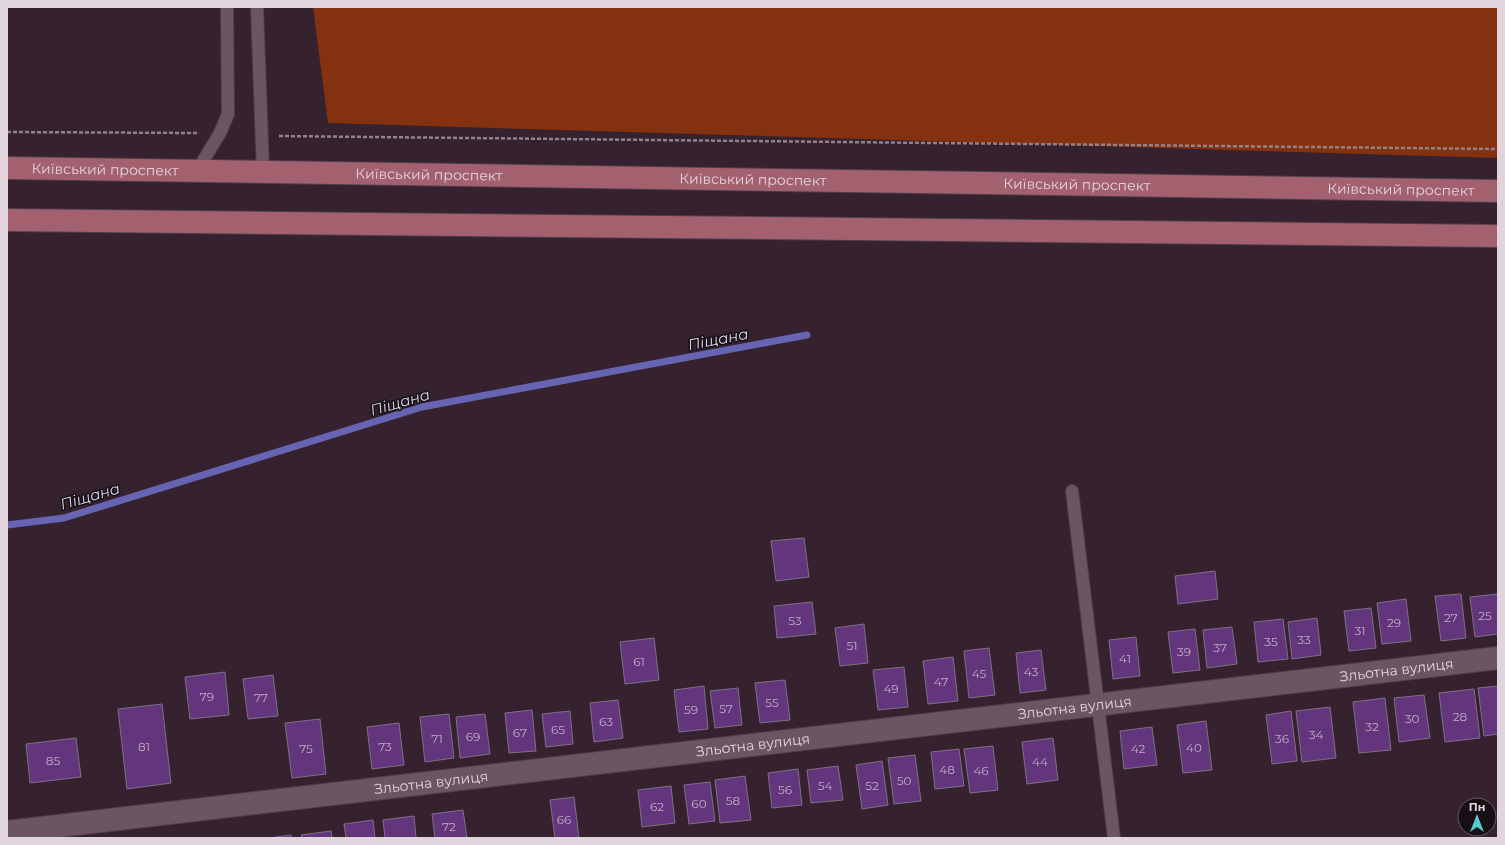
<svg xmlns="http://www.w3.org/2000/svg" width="1505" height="845" viewBox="0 0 1505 845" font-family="Montserrat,sans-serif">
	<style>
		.forest { fill: #843110 }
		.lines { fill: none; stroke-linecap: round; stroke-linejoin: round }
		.stream { stroke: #6764b3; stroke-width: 7 }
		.building { fill: #63357c; stroke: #7e7186 }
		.lane-casing { stroke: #4f3f49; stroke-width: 14 }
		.street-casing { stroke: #4f3f49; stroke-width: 24 }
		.primary-casing { stroke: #4f3f49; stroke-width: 24 }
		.path { stroke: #92828c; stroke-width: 2.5; stroke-dasharray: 4 2; stroke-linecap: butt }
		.lane { stroke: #6c5563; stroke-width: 12 }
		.street { stroke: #6c5563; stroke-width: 22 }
		.primary { stroke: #a36170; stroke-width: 22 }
		.labels { text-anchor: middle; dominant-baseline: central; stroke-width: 3; stroke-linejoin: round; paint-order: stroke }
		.number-label { font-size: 12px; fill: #c2acc4 }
		.street-label { font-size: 14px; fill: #e2d4dc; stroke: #170f14 }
		.water-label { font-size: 15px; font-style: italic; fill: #d7d8ee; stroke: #170f14 }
	</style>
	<rect width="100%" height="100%" fill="#35222e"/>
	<path class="forest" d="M313,7H1498V158L328,123Z"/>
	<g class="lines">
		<path class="stream" d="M7,525L64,518L422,407L807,335"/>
	</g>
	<path class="building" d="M804,538L809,577L776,581L771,541Z
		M1215,571L1218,599L1178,604L1175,576Z
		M1461,594L1466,638L1441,641L1435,596Z
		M1498,594V634L1475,637L1470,597Z
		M1406,599L1411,641L1382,644L1377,603Z
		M812,602L816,634L777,638L774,606Z
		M1371,608L1376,648L1349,651L1344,611Z
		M1317,618L1321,655L1292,659L1288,622Z
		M1283,619L1288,659L1258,662L1254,622Z
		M864,624L868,663L840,666L835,628Z
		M1232,627L1237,664L1207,668L1203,630Z
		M1195,629L1200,670L1173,673L1168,632Z
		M1136,637L1140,676L1113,679L1109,640Z
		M654,638L659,680L625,684L620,642Z
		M989,648L995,695L969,698L964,651Z
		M1041,650L1046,690L1020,693L1016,653Z
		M953,657L958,701L928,704L923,661Z
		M904,667L908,707L878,710L873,670Z
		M225,672L229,715L190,719L185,677Z
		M273,675L278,716L248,719L243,679Z
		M785,680L790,720L760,723L755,683Z
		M704,686L708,729L679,732L674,690Z
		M1498,686V734L1484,736L1478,688Z
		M738,688L742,725L715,728L710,691Z
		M1474,689L1480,738L1445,742L1439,693Z
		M1424,695L1430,738L1399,742L1394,698Z
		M1385,698L1391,750L1359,753L1353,702Z
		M618,700L623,738L594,742L590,703Z
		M162,704L171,783L127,789L118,709Z
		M1330,707L1336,758L1302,762L1296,711Z
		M532,710L536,751L509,753L505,713Z
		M570,711L573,744L546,747L542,714Z
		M1291,711L1297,761L1272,764L1266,715Z
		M449,714L454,758L425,762L420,717Z
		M485,714L490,754L460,758L456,717Z
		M320,719L326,774L292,778L285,723Z
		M1206,721L1212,770L1183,773L1177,725Z
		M399,723L404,765L372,769L367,727Z
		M1152,727L1157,765L1124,769L1120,731Z
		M76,738L81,777L30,783L26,744Z
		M1053,738L1058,780L1027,784L1022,742Z
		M993,746L998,790L970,793L964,749Z
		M959,749L964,786L935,789L931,752Z
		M915,755L921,801L894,804L888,758Z
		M882,761L888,805L862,809L856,765Z
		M838,766L843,800L811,803L807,770Z
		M798,769L802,805L772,808L768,773Z
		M745,776L751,820L720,823L715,780Z
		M710,782L715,821L689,824L684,785Z
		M671,786L675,823L642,827L638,790Z
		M574,797L579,838H555L550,800Z
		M463,810L467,838H435L432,814Z
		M414,816L416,838H385L383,820Z
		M373,820L375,838H346L344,824Z
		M331,831L332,838H302L301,835Z
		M291,835L292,838H269Z"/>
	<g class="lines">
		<defs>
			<path id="lane" d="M257,7L263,171
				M197,171L220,133L228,114L227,7
				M1072,491L1114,838"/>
			<g id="street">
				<path id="s1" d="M7,832L1498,658"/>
			</g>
			<g id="primary">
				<path id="s2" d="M7,168L1498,191"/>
				<path d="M7,220L1498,236"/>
			</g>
		</defs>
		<use href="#lane" class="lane-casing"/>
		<use href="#street" class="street-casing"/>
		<use href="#primary" class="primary-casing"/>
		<path class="path" d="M7,132L198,133
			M279,136L1498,149"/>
		<use href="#lane" class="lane"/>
		<use href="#street" class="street"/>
		<use href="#primary" class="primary"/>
	</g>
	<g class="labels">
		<g class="number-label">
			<text x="1485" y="615">25</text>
			<text x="1451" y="617">27</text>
			<text x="795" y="620">53</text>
			<text x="1394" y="622">29</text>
			<text x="1360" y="630">31</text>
			<text x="1304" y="639">33</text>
			<text x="1271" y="641">35</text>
			<text x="852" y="645">51</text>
			<text x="1220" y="647">37</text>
			<text x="1184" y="651">39</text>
			<text x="1125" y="658">41</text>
			<text x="639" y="661">61</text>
			<text x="1031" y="671">43</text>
			<text x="979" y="673">45</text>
			<text x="941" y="681">47</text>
			<text x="891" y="688">49</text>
			<text x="207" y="696">79</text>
			<text x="261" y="697">77</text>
			<text x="772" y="702">55</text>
			<text x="726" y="708">57</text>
			<text x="691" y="709">59</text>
			<text x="1460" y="716">28</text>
			<text x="1412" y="718">30</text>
			<text x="606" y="721">63</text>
			<text x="1372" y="726">32</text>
			<text x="558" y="729">65</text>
			<text x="520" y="732">67</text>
			<text x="1316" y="734">34</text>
			<text x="473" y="736">69</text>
			<text x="437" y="738">71</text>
			<text x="1282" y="738">36</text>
			<text x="144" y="746">81</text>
			<text x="385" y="746">73</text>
			<text x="1194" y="747">40</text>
			<text x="306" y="748">75</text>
			<text x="1138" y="748">42</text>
			<text x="53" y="760">85</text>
			<text x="1040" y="761">44</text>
			<text x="947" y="769">48</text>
			<text x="981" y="770">46</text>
			<text x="904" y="780">50</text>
			<text x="825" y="785">54</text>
			<text x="872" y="785">52</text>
			<text x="785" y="789">56</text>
			<text x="733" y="800">58</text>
			<text x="699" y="803">60</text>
			<text x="657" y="806">62</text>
			<text x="564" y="819">66</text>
			<text x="449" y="826">72</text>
		</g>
		<g class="street-label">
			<text stroke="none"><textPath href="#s2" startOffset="98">Київський проспект</textPath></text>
			<text stroke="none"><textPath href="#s2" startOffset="422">Київський проспект</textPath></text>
			<text stroke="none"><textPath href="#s2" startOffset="746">Київський проспект</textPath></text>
			<text stroke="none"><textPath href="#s2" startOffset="1070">Київський проспект</textPath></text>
			<text stroke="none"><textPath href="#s2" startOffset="1394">Київський проспект</textPath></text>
			<text stroke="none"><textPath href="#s1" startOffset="1399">Зльотна вулиця</textPath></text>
			<text stroke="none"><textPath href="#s1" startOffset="1075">Зльотна вулиця</textPath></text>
			<text stroke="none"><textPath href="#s1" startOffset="751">Зльотна вулиця</textPath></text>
			<text stroke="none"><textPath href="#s1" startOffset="427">Зльотна вулиця</textPath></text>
		</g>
		<g class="water-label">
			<text transform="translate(718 339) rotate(-11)">Піщана</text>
			<text transform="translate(400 402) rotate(-16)">Піщана</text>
			<text transform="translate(90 496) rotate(-16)">Піщана</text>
		</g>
	</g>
	<rect width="1505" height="845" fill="none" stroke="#e2d4dc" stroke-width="16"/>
	<g transform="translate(1477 817)"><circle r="19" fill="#170f14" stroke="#685e64"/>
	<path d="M0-3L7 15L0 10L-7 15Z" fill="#52cdcd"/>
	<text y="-6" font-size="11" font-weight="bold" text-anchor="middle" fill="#e2d4dc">Пн</text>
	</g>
</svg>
